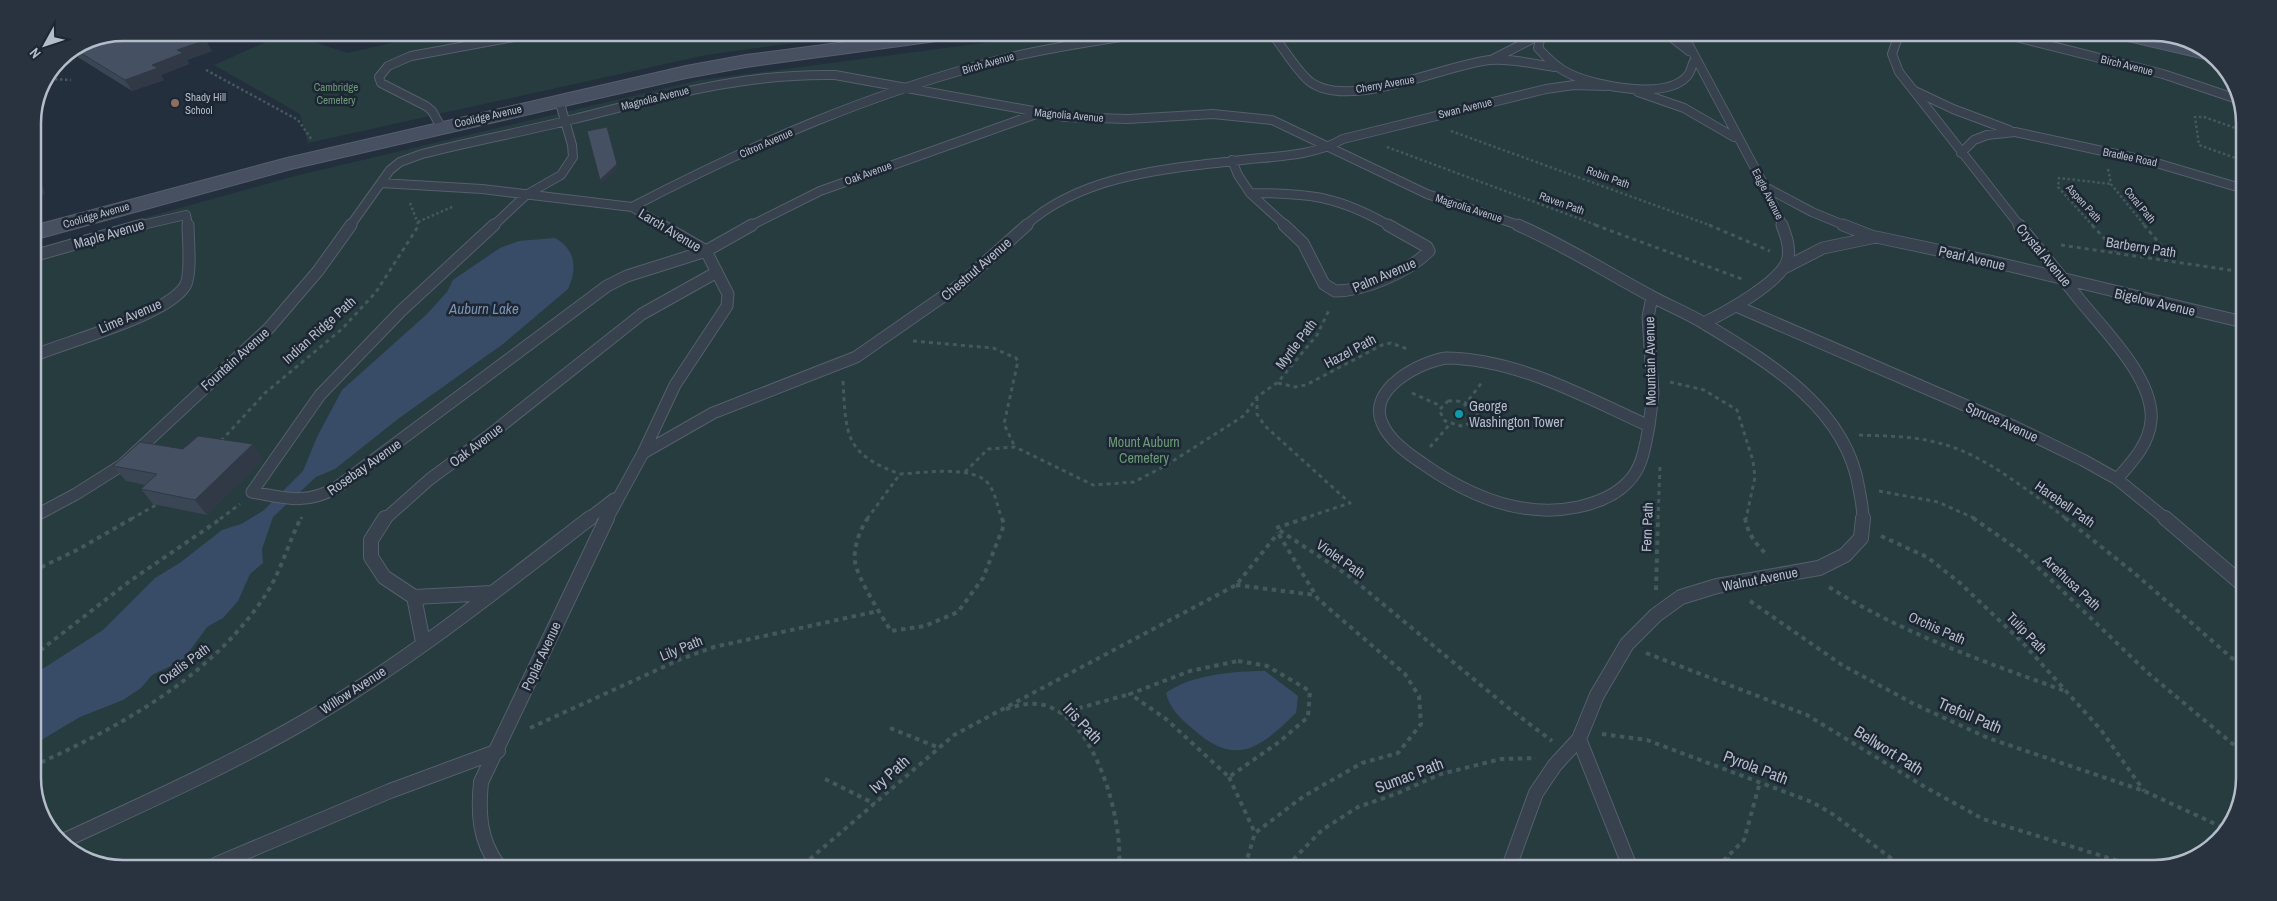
<svg xmlns="http://www.w3.org/2000/svg" width="2277" height="901" viewBox="0 0 2277 901" font-family="'Archivo Narrow',sans-serif">
	<style>
		.green { fill: #263c3f }
		.water { fill: #394c67 }
		.lines { fill: none; stroke-linecap: round; stroke-linejoin: round }
		.lane-far2-casing { stroke: #565f6c; stroke-width: 10 }
		.lane-far1-casing { stroke: #565f6c; stroke-width: 13 }
		.lane-casing { stroke: #565f6c; stroke-width: 16 }
		.secondary-casing { stroke: #565f6c; stroke-width: 2 }
		.path-far2 { stroke: #44595c; stroke-width: 2.5; stroke-dasharray: 2.5 2.5; stroke-linecap: butt }
		.path-far1 { stroke: #44595c; stroke-width: 3; stroke-dasharray: 4 4; stroke-linecap: butt }
		.path { stroke: #44595c; stroke-width: 4; stroke-dasharray: 4.5 4.5; stroke-linecap: butt }
		.lane-far2 { stroke: #38414e; stroke-width: 8 }
		.lane-far1 { stroke: #38414e; stroke-width: 11 }
		.lane { stroke: #38414e; stroke-width: 14 }
		.secondary { fill: #465061; fill-rule: evenodd }
		.wall { fill: #3b4654 }
		.shaded-wall { fill: #303945 }
		.building { fill: #455162; stroke: #303945 }
		.education-dot { fill: #8d6e63; stroke: #1d2633; stroke-width: 2 }
		.culture-dot { fill: #0f9aa8; stroke: #1d2633; stroke-width: 2 }
		.labels { text-anchor: middle; dominant-baseline: central; stroke-width: 5; stroke-linejoin: round; paint-order: stroke }
		.far-street-label { font-size: 11px; fill: #b4bcc9; stroke: #1d2633 }
		.far-park-label { font-size: 11px; fill: #6b9a76; stroke: #1d2633 }
		.far-poi-label { font-size: 11px; fill: #b4bcc9; stroke: #1d2633; text-anchor: start }
		.street-label { font-size: 14px; fill: #b4bcc9; stroke: #1d2633 }
		.poi-label { font-size: 14px; fill: #b4bcc9; stroke: #1d2633; text-anchor: start }
		.park-label { font-size: 14px; fill: #6b9a76; stroke: #1d2633 }
		.water-label { font-size: 15px; font-style: italic; fill: #7c92b1; stroke: #1d2633 }
		.near-street-label { font-size: 16px; fill: #b4bcc9; stroke: #1d2633 }
		.rim { fill: none; stroke: #b4bcc9; stroke-width: 2.5 }
	</style>
	<rect width="100%" height="100%" fill="#242f3e"/>
	<path class="green" d="M286,33L348,53L434,33L858,34L706,55L308,143L300,114L214,65Z
		M1044,35L2104,37L2217,62L2226,68L2244,117L2240,807L2204,853L2154,868L94,864L51,833L33,784V249L295,176L700,80Z"/>
	<path class="water" d="M555,238C575,249 578,268 568,289L503,344L398,419L335,469L316,477L273,517L262,549L263,563L250,574L238,601L223,618L207,627L183,660L152,675L141,688L123,700L80,717L33,745V675L103,630L155,578L181,562L222,530L241,524L263,511L303,471L317,437L342,390L427,314L447,292L453,280L500,248L519,241Z
		M1259,671H1265L1298,696L1296,713C1260,748 1236,768 1193,729C1180,718 1170,709 1166,693C1191,675 1228,672 1259,671Z"/>
	<g class="lines">
		<defs>
			<path id="lane-far2" d="M1273,35C1284,49 1295,68 1308,80C1345,113 1446,64 1490,60C1511,58 1533,64 1554,67
				M1541,36L1538,48C1548,59 1557,68 1570,74C1595,86 1668,101 1688,75C1691,71 1692,65 1694,61
				M1670,36L1689,51
				M1684,36L1765,187L1783,226
				M1898,37L1892,54L1899,72L2020,226
				M2016,37L2163,74L2237,99
				M1493,59L1538,36
				M1915,91L1953,109L2009,130
				M1638,92L1684,108L1734,137
				M441,127L432,111L426,106L381,83L379,77L388,66L411,56L536,33
				M1961,153L1974,140L1987,135L2015,132L2153,162L2244,189
				M1232,160L1238,175L1250,193
				M381,183L482,189L632,207L664,226
				M1767,188L1812,212L1846,226
				M1250,193L1286,226
				M1250,193C1309,193 1338,196 1390,226
				M632,207C751,145 873,92 1003,59C1046,48 1089,42 1133,35
				M138,226L186,215L188,226
				M350,226L390,170L400,162L422,154C472,141 523,132 574,119C662,97 743,73 835,75L1066,117L1128,119L1213,114L1272,120L1427,194L1521,226
				M493,226L526,195L561,175L573,157L572,145L559,100
				M750,226L820,191L1039,113
				M1025,226C1084,172 1176,168 1251,159C1283,156 1315,155 1343,139L1546,89L1574,85L1605,86"/>
			<path id="lane-far1" d="M494,225L401,311L320,395L252,492C286,498 305,505 336,488L607,286L627,276L706,251L752,225
				M1284,225L1303,243L1324,284L1335,291C1365,291 1408,272 1429,251L1427,247L1388,225
				M1518,225C1564,245 1606,272 1651,296C1669,306 1688,313 1705,324C1770,363 1847,409 1859,489C1861,499 1863,509 1863,519
				M1843,225L1874,237
				M2019,225C2039,249 2059,274 2079,299C2103,329 2155,379 2151,421C2149,444 2132,462 2117,479
				M33,256L142,225
				M1784,268L1823,248L1876,237L1994,262L2243,322
				M1736,306L2013,426L2083,460L2117,479L2166,519
				M1704,323C1724,313 1784,281 1788,258C1790,246 1786,236 1782,225
				M33,356C68,341 166,316 185,286C192,274 188,239 188,225
				M1446,358C1518,359 1585,397 1649,426C1645,446 1643,467 1628,482C1615,496 1596,503 1578,507C1521,519 1467,495 1422,463C1407,453 1389,440 1382,423C1367,389 1420,362 1446,358Z
				M1649,426L1653,393L1648,317L1652,297
				M643,453L713,413L856,357L961,284L1027,225
				M33,517L76,494L122,465L269,328L318,271L351,225
				M385,519L430,479L487,437L642,314L717,272
				M588,519L614,499
				M607,519L643,453L675,385L727,306L728,294L706,251L661,225"/>
			<path id="lane" d="M385,518L371,540V557L384,577L414,597L492,593
				M2165,518L2241,583
				M414,597L423,642
				M63,841C145,803 228,766 307,720C407,662 498,589 590,518
				M217,864L390,791L498,751
				M498,865C479,840 478,812 481,782L607,518
				M1509,867L1536,793L1555,765L1579,739
				M1630,867L1579,739L1597,695L1627,644L1656,615L1681,597L1717,586L1819,568L1845,555L1861,538L1863,518"/>
			<path id="secondary" d="M907,34H960L957,38L951,39L746,67L686,78L291,169L33,240V226L287,158L686,66L746,55Z
				M2123,37H2158L2194,45L2211,57L2205,59L2132,42L2126,41Z"/>
		</defs>
		<use href="#lane-far2" class="lane-far2-casing"/>
		<use href="#lane-far1" class="lane-far1-casing"/>
		<use href="#lane" class="lane-casing"/>
		<use href="#secondary" class="secondary-casing"/>
		<path class="path-far2" d="M206,70L298,120L312,140
			M50,79L71,80
			M1451,131L1712,226
			M2244,131L2204,117H2195L2199,145L2244,161
			M1387,147L1599,226
			M2108,169L2111,184L2145,226
			M410,203L419,226
			M418,222L454,206
			M2093,226L2058,187L2059,178L2111,184"/>
		<path class="path-far1" d="M1595,225L1742,279
			M1709,225L1770,251
			M2092,225L2118,253
			M2144,225L2175,262
			M2061,245L2243,272
			M913,341L993,348L1016,358L1018,361L1004,424L1015,447
			M843,381C846,434 844,454 900,474
			M1670,382L1704,390L1737,410L1753,461L1755,477L1746,519
			M1278,383L1295,387L1306,385L1382,345L1391,343L1410,350
			M1412,393L1441,406
			M1257,397V414L1265,426L1350,503L1302,519
			M1448,401C1462,400 1472,403 1478,416L1475,422L1461,426L1445,421L1439,410Z
			M1464,406L1483,381
			M1859,435C1886,436 1913,436 1939,443C1984,454 2029,492 2067,519
			M221,441L265,393L342,329L376,292L419,225
			M1430,447L1450,424
			M965,472L988,449L1015,447L1093,485L1134,482L1165,466L1245,415L1257,397L1278,382L1317,335L1330,308
			M900,474C922,473 977,464 990,486C996,495 998,509 1002,519
			M1879,491L1938,502L1976,519
			M131,519L156,505
			M220,519L240,504
			M301,519L302,517
			M867,519L900,474
			M1658,519L1660,466"/>
		<path class="path" d="M868,518C860,529 853,548 855,562C857,577 882,617 891,631L925,626L958,612L983,578L1004,525L1002,518
			M1306,518L1276,528L1349,576L1511,710L1552,741
			M1745,518C1748,535 1756,544 1768,556
			M1973,518L2023,553L2148,673L2240,750
			M2065,518L2133,572L2241,666
			M1881,536L1927,557L1960,583L2022,642L2101,730L2144,791
			M33,571L77,550L133,518
			M1236,585L1315,595
			M1829,587C1901,633 1985,662 2065,691
			M1656,590L1658,518
			M1750,601L1842,665L1914,704L1988,738L2144,791L2224,828
			M1646,653L1807,715L1925,787L1983,819L2141,868
			M33,656L130,581L222,518
			M1238,661L1267,666L1310,691L1308,717L1279,742L1229,777L1166,719L1130,694L1190,671Z
			M1006,709C1018,705 1031,702 1044,705C1096,719 1123,820 1119,866
			M1061,713L1130,694
			M530,728L681,659L714,647L878,611
			M890,728L937,747
			M1602,734L1647,740L1812,802L1834,815L1904,868
			M33,766C122,726 215,675 268,591C282,568 289,541 301,518
			M1229,777L1255,833
			M825,779L875,804
			M1727,858L1736,868
			M803,865L954,735L1236,585L1278,533
			M1245,866L1255,833L1304,796L1362,763L1398,753L1421,724L1419,696L1405,674L1318,599L1278,533
			M1287,866L1322,830L1358,807L1398,793L1441,774L1501,759L1536,758
			M1717,867L1744,840L1760,782"/>
		<use href="#lane-far2" class="lane-far2"/>
		<use href="#lane-far1" class="lane-far1"/>
		<use href="#lane" class="lane"/>
		<use href="#secondary" class="secondary"/>
	</g>
	<path class="wall" d="M89,39L212,51L187,60L189,64L161,75L164,80L132,91L76,56L72,50Z
		M253,444L263,460L207,515L153,504L141,489L145,485L126,481L113,466L183,449Z"/>
	<path class="shaded-wall" d="M206,40L212,51L187,60L189,64L161,75L164,80L132,91L125,80L177,50Z
		M609,132L618,169L601,185L600,180Z
		M33,151L45,194L33,197Z
		M253,444L263,460L207,515L195,500Z"/>
	<path class="building" d="M123,32L194,33L206,40L177,50L183,53L152,65L158,68L125,80L74,49L89,39Z
		M607,127L617,164L600,180L587,131Z
		M33,165L38,184L33,185Z
		M198,436L253,444L195,500L141,489L157,474L113,466L140,442L183,449Z"/>
	<circle class="education-dot" cx="175" cy="103" r="5"/>
	<circle class="culture-dot" cx="1459" cy="414" r="5"/>
	<g class="labels">
		<g class="far-street-label">
			<text transform="translate(988 63) rotate(-16)">Birch Avenue</text>
			<text transform="translate(2127 65) rotate(14)">Birch Avenue</text>
			<text transform="translate(1385 84) rotate(-10)">Cherry Avenue</text>
			<text transform="translate(655 98) rotate(-14)">Magnolia Avenue</text>
			<text transform="translate(1465 108) rotate(-14)">Swan Avenue</text>
			<text transform="translate(1069 115) rotate(5)">Magnolia Avenue</text>
			<text transform="translate(488 116) rotate(-13)">Coolidge Avenue</text>
			<text transform="translate(766 143) rotate(-24)">Citron Avenue</text>
			<text transform="translate(2130 157) rotate(12)">Bradlee Road</text>
			<text transform="translate(868 173) rotate(-20)">Oak Avenue</text>
			<text transform="translate(1608 177) rotate(20)">Robin Path</text>
			<text transform="translate(1768 194) rotate(63)">Eagle Avenue</text>
			<text transform="translate(1562 203) rotate(20)">Raven Path</text>
			<text transform="translate(2084 203) rotate(48)">Aspen Path</text>
			<text transform="translate(2140 205) rotate(51)">Coral Path</text>
			<text transform="translate(1469 208) rotate(18)">Magnolia Avenue</text>
			<text transform="translate(96 215) rotate(-16)">Coolidge Avenue</text>
		</g>
		<g class="far-park-label">
			<text x="336" y="87">Cambridge<tspan x="336" dy="13">Cemetery</tspan></text>
		</g>
		<g class="far-poi-label">
			<text x="185" y="97">Shady Hill<tspan x="185" dy="13">School</tspan></text>
		</g>
		<g class="street-label">
			<text transform="translate(670 230) rotate(31)">Larch Avenue</text>
			<text transform="translate(109 234) rotate(-16)">Maple Avenue</text>
			<text transform="translate(2141 247) rotate(9)">Barberry Path</text>
			<text transform="translate(2044 255) rotate(50)">Crystal Avenue</text>
			<text transform="translate(1972 258) rotate(13)">Pearl Avenue</text>
			<text transform="translate(976 269) rotate(-41)">Chestnut Avenue</text>
			<text transform="translate(1384 275) rotate(-23)">Palm Avenue</text>
			<text transform="translate(2155 302) rotate(13)">Bigelow Avenue</text>
			<text transform="translate(130 316) rotate(-23)">Lime Avenue</text>
			<text transform="translate(319 330) rotate(-42)">Indian Ridge Path</text>
			<text transform="translate(1296 344) rotate(-53)">Myrtle Path</text>
			<text transform="translate(1350 351) rotate(-28)">Hazel Path</text>
			<text transform="translate(235 359) rotate(-42)">Fountain Avenue</text>
			<text transform="translate(1650 361) rotate(-91)">Mountain Avenue</text>
			<text transform="translate(2002 422) rotate(24)">Spruce Avenue</text>
			<text transform="translate(476 445) rotate(-37)">Oak Avenue</text>
			<text transform="translate(364 467) rotate(-35)">Rosebay Avenue</text>
			<text transform="translate(2065 504) rotate(35)">Harebell Path</text>
			<text transform="translate(1647 527) rotate(-88)">Fern Path</text>
			<text transform="translate(1341 559) rotate(35)">Violet Path</text>
			<text transform="translate(1760 579) rotate(-11)">Walnut Avenue</text>
			<text transform="translate(2072 583) rotate(43)">Arethusa Path</text>
			<text transform="translate(1937 628) rotate(24)">Orchis Path</text>
			<text transform="translate(2027 633) rotate(46)">Tulip Path</text>
			<text transform="translate(681 648) rotate(-22)">Lily Path</text>
			<text transform="translate(541 656) rotate(-65)">Poplar Avenue</text>
			<text transform="translate(184 664) rotate(-36)">Oxalis Path</text>
			<text transform="translate(353 690) rotate(-33)">Willow Avenue</text>
		</g>
		<g class="poi-label">
			<text x="1469" y="406">George<tspan x="1469" dy="16">Washington Tower</tspan></text>
		</g>
		<g class="park-label">
			<text x="1144" y="442">Mount Auburn<tspan x="1144" dy="16">Cemetery</tspan></text>
		</g>
		<g class="water-label">
			<text x="484" y="308">Auburn Lake</text>
		</g>
		<g class="near-street-label">
			<text transform="translate(1970 715) rotate(23)">Trefoil Path</text>
			<text transform="translate(1083 723) rotate(47)">Iris Path</text>
			<text transform="translate(1889 750) rotate(32)">Bellwort Path</text>
			<text transform="translate(1756 767) rotate(21)">Pyrola Path</text>
			<text transform="translate(889 774) rotate(-42)">Ivy Path</text>
			<text transform="translate(1409 775) rotate(-21)">Sumac Path</text>
		</g>
	</g>
	<path d="M0 0H2277V901H0ZM123 41H2154A82 82 0 0 1 2236 123V778A82 82 0 0 1 2154 860H123A82 82 0 0 1 41 778V123A82 82 0 0 1 123 41Z" fill="#29323f" fill-rule="evenodd"/>
	<path class="rim" d="M123 41H2154A82 82 0 0 1 2236 123V778A82 82 0 0 1 2154 860H123A82 82 0 0 1 41 778V123A82 82 0 0 1 123 41Z"/>
	<g transform="translate(45 45) rotate(230)" stroke="#1d2633" stroke-width="4" paint-order="stroke">
	<path d="M0-4L9 19L0 12L-9 19Z" fill="#b4bcc9"/>
	<text y="-8" font-size="14" font-weight="bold" text-anchor="middle" fill="#b4bcc9">N</text>
	</g>
</svg>
